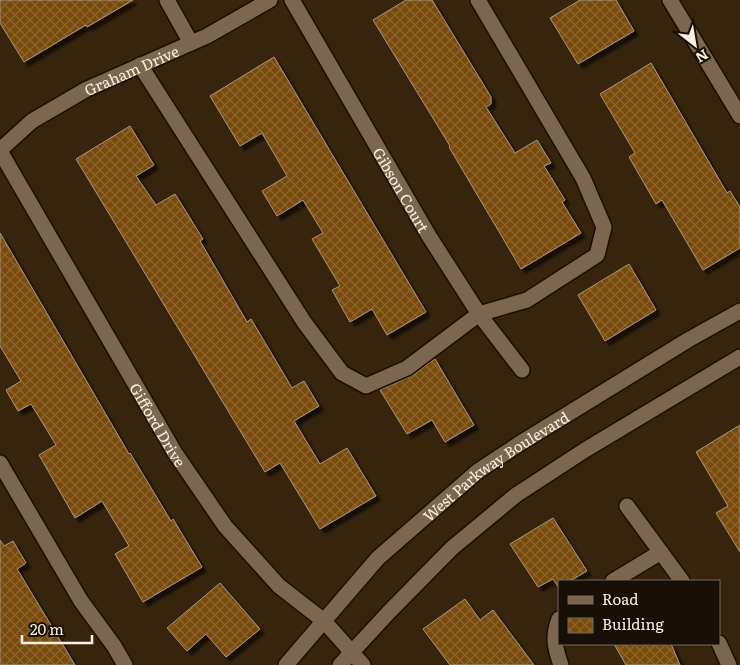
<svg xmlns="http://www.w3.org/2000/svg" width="740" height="665" viewBox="0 0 740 665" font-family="Literata,serif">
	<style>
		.building { fill: url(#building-cross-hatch); stroke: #ad957a; filter: url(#shadow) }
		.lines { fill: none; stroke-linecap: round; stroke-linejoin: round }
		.minor-casing { stroke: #1e0d00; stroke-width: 18 }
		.minor { stroke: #7c664d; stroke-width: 15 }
		.labels { text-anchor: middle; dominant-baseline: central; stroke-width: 4; stroke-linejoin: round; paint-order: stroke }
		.street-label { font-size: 15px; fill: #fef1e3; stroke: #180f06 }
	</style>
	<defs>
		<pattern id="building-cross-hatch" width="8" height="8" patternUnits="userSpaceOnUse" patternTransform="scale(1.25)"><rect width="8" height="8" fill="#784c0b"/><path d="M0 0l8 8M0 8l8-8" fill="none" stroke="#8c662e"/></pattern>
		<filter id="shadow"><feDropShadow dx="4.5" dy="4.5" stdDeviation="1" flood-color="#0009"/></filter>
	</defs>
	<rect width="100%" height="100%" fill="#37240c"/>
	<path class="building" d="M0,0H133L87,27L86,25L24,62L0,23Z
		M406,0H432L491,97V104L486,107L515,153L537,140L551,163L544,166L565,200L562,202L581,233L521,269L449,147L450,146L373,20Z
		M580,0H616L634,31L578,64L550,18Z
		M274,57L426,312L387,335L372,309L350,322L332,290L340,286L312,239L323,233L303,200L277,216L262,191L287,176L262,133L240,146L210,96Z
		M651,63L727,193L730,191L740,207V248L703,270L662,200L656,204L629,157L635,153L600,94Z
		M130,126L154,165L136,176L156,205L175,194L203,239L200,241L247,322L251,319L292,388L304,381L319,406L294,421L320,464L347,448L376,496L320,529L280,463L265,472L76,159Z
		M0,233L129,454L130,453L171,521L173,519L202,567L143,602L115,554L129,546L102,501L75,518L39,455L56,445L31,404L18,411L6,390L21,381L0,346Z
		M629,264L656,310L605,341L578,295Z
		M435,359L474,425L445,442L432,420L407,434L380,390L411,376Z
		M740,425V552L716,513L728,506L696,452Z
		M553,518L587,571L570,581H559V588L553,579L538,587L510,544Z
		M0,540L4,546L13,541L26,563L17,569L75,665H0Z
		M220,583L260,629L226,657L206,634L187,651L167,628Z
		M465,599L480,620L493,610L534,665H450L423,629Z
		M614,644H671L680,665H626Z"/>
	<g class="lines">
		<defs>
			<g id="minor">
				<path d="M167,0L191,43"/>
				<path id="s1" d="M292,0L429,236L479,314L522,370"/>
				<path d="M670,0L740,116"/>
				<path d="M140,65L304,322L342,373L366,386L407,368L479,314L527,300L597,255L604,227L583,178L478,0"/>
				<path id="s2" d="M0,150L32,121L87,89L207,36L270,0"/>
				<path id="s3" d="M0,151L175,453L225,526L279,586L324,621L363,665"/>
				<path d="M0,463L81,601L114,646L125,665"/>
				<path d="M627,506L682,581"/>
				<path d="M613,581L661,552"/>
				<path d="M559,619C552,637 555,648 561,665"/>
				<path d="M719,643L729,665"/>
				<path id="s4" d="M286,665L378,558L478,471L519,444L688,340L740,311"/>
				<path d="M340,665L389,612L452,548L516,495L585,450L740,357"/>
			</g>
		</defs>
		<use href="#minor" class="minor-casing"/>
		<use href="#minor" class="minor"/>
	</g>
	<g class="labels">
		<g class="street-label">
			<text stroke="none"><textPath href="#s2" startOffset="155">Graham Drive</textPath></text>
			<text stroke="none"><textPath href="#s1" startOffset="219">Gibson Court</textPath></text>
			<text stroke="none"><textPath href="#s3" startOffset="316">Gifford Drive</textPath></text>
			<text stroke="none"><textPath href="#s4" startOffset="291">West Parkway Boulevard</textPath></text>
		</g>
	</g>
	<rect x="558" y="580" width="162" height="65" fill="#180f06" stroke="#74695e"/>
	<rect x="568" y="596" width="25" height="8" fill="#7c664d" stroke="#74695e"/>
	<text x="602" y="605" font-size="15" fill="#fef1e3">Road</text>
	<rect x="568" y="618" width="25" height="15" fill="url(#building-cross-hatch)" stroke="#74695e"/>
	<text x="602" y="630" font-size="15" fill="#fef1e3">Building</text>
	<g transform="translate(695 45) rotate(149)" stroke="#180f06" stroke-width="4" paint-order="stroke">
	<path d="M0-4L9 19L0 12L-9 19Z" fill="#fef1e3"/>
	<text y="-8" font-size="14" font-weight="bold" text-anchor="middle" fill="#fef1e3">N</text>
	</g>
	<path d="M22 635v8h70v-8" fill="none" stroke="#fef1e3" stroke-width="2.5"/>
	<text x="30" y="635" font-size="15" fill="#fef1e3" stroke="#180f06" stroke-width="4" paint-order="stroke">20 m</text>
</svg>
